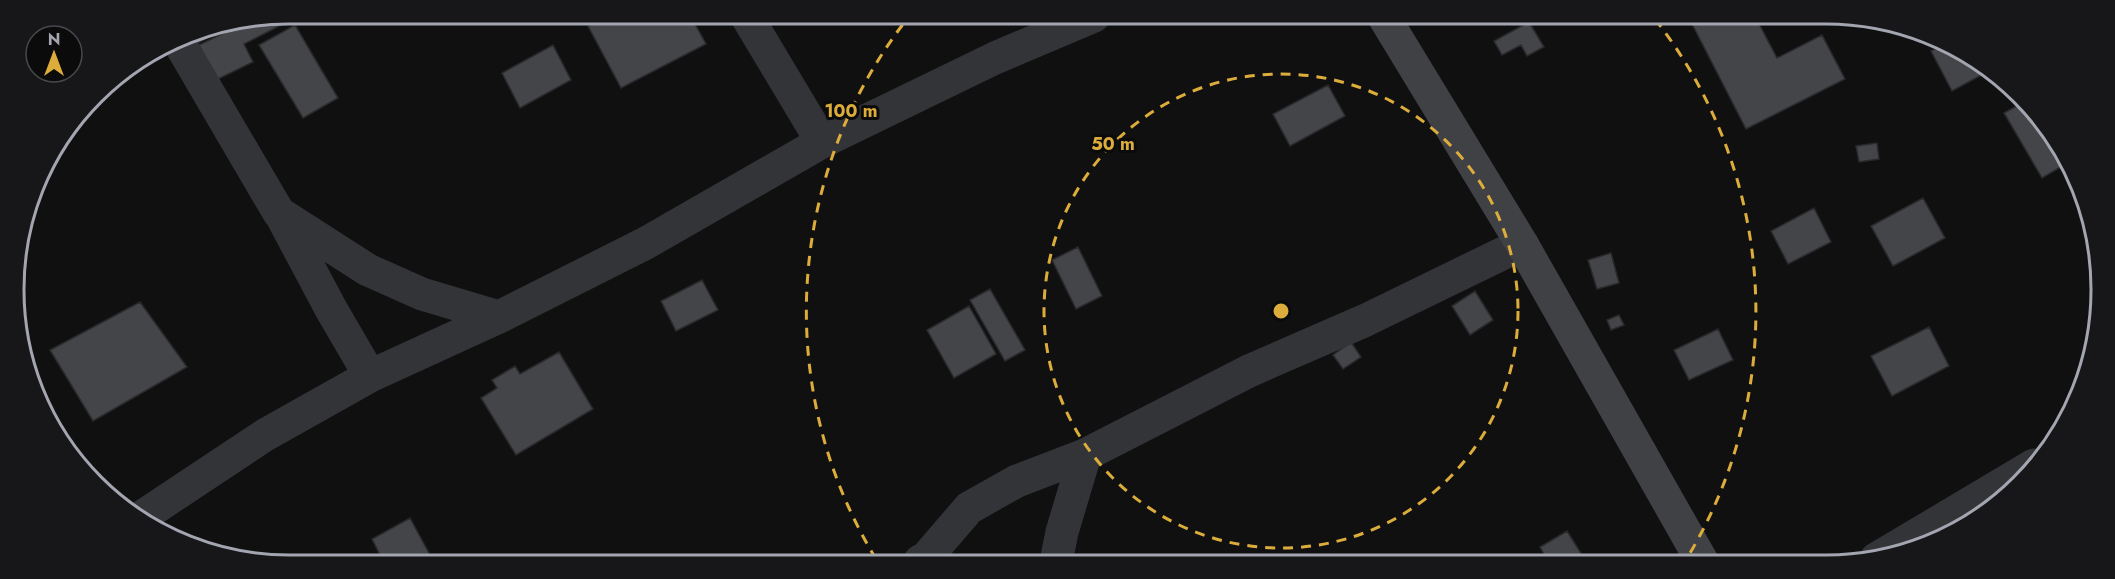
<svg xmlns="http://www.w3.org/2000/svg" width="2115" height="579" viewBox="0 0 2115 579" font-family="Jost,sans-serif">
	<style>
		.building { fill: #444549; stroke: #2a2a2d; stroke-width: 1.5 }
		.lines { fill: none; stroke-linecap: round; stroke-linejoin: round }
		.minor { stroke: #333438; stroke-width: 33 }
		.secondary { stroke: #404145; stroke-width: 33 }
		.ring { fill: none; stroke: #ddad3c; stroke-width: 3; stroke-dasharray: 10 8 }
		.rim { fill: none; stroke: #a3a6b0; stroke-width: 3 }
		.centre { fill: #ddad3c; stroke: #0b0b0c; stroke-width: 3 }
		.ring-label { font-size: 18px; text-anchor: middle; font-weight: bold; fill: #ddad3c; stroke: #0b0b0c; stroke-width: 6; stroke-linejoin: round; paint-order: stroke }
	</style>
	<rect width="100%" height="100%" fill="#101011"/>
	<path class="building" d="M290,14H293L295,18L244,44L253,62L216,80L199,45L244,23Z
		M611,15H690L706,44L621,88L588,26Z
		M1689,18H1756L1777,58L1822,35L1845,79L1746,129Z
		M1529,22L1544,47L1527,56L1521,45L1502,55L1494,41Z
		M231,25L189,48L184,34Z
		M295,25L338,98L303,118L259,45Z
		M553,45L571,80L520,108L502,73Z
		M1942,45L1979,60L1989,71L1952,91L1931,51Z
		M1328,85L1345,116L1290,146L1273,114Z
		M2022,103L2055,136L2066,164L2042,178L2004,113Z
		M1877,143L1879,159L1859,162L1856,146Z
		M1923,198L1945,238L1893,266L1871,226Z
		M1814,208L1831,242L1788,264L1771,231Z
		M1078,247L1102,296L1076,309L1052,260Z
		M1611,253L1619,283L1597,289L1588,260Z
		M702,280L718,310L676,331L661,301Z
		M990,289L1025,350L1005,361L970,300Z
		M1475,291L1493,320L1470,335L1452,306Z
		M140,302L187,367L93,421L50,350Z
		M969,306L996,354L954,378L927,330Z
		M1619,315L1624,325L1611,330L1607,320Z
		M1929,327L1949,366L1892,396L1871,356Z
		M1718,329L1733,360L1689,380L1674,350Z
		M1351,342L1361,357L1343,369L1333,355Z
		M559,352L593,409L516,455L481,398L497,388L492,380L515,366L520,374Z
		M410,518L430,555L419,561H383L372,539Z
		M1567,531L1582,555L1569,563H1549L1540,547Z"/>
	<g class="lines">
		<path class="minor" d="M746,15L822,142
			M177,39L279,213L368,270L422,294L499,317
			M281,215L331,309L370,376
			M140,518L265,435L370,376L499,317L646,243L822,142L995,58L1094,16
			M1876,559L2034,465
			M920,561L926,558L969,508L1017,481L1085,455L1249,371L1366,320L1522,244
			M1056,562L1062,532L1085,455"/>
		<path class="secondary" d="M1384,17L1522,244L1703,563"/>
	</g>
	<g class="ring">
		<circle cx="1281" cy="311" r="237"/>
		<path d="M876 559A475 475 0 0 1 907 19M1655 19A475 475 0 0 1 1684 563"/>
	</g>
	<path d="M0 0H2115V579H0ZM289 24H1826A265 265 0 0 1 2091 289V290A265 265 0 0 1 1826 555H289A265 265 0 0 1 24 290V289A265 265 0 0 1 289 24Z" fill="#171719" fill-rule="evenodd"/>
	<path class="rim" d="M289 24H1826A265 265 0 0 1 2091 289V290A265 265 0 0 1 1826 555H289A265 265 0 0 1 24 290V289A265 265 0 0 1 289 24Z"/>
	<circle cx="1281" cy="311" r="9" class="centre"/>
	<g class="ring-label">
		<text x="851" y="117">100 m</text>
		<text x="1113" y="150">50 m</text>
	</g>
	<g transform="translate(54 54)"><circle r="28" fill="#0b0b0c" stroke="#48494e" stroke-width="1.5"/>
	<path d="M0-4.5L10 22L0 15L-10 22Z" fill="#ddad3c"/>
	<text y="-9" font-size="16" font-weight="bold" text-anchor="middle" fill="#a3a6b0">N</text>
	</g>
</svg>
